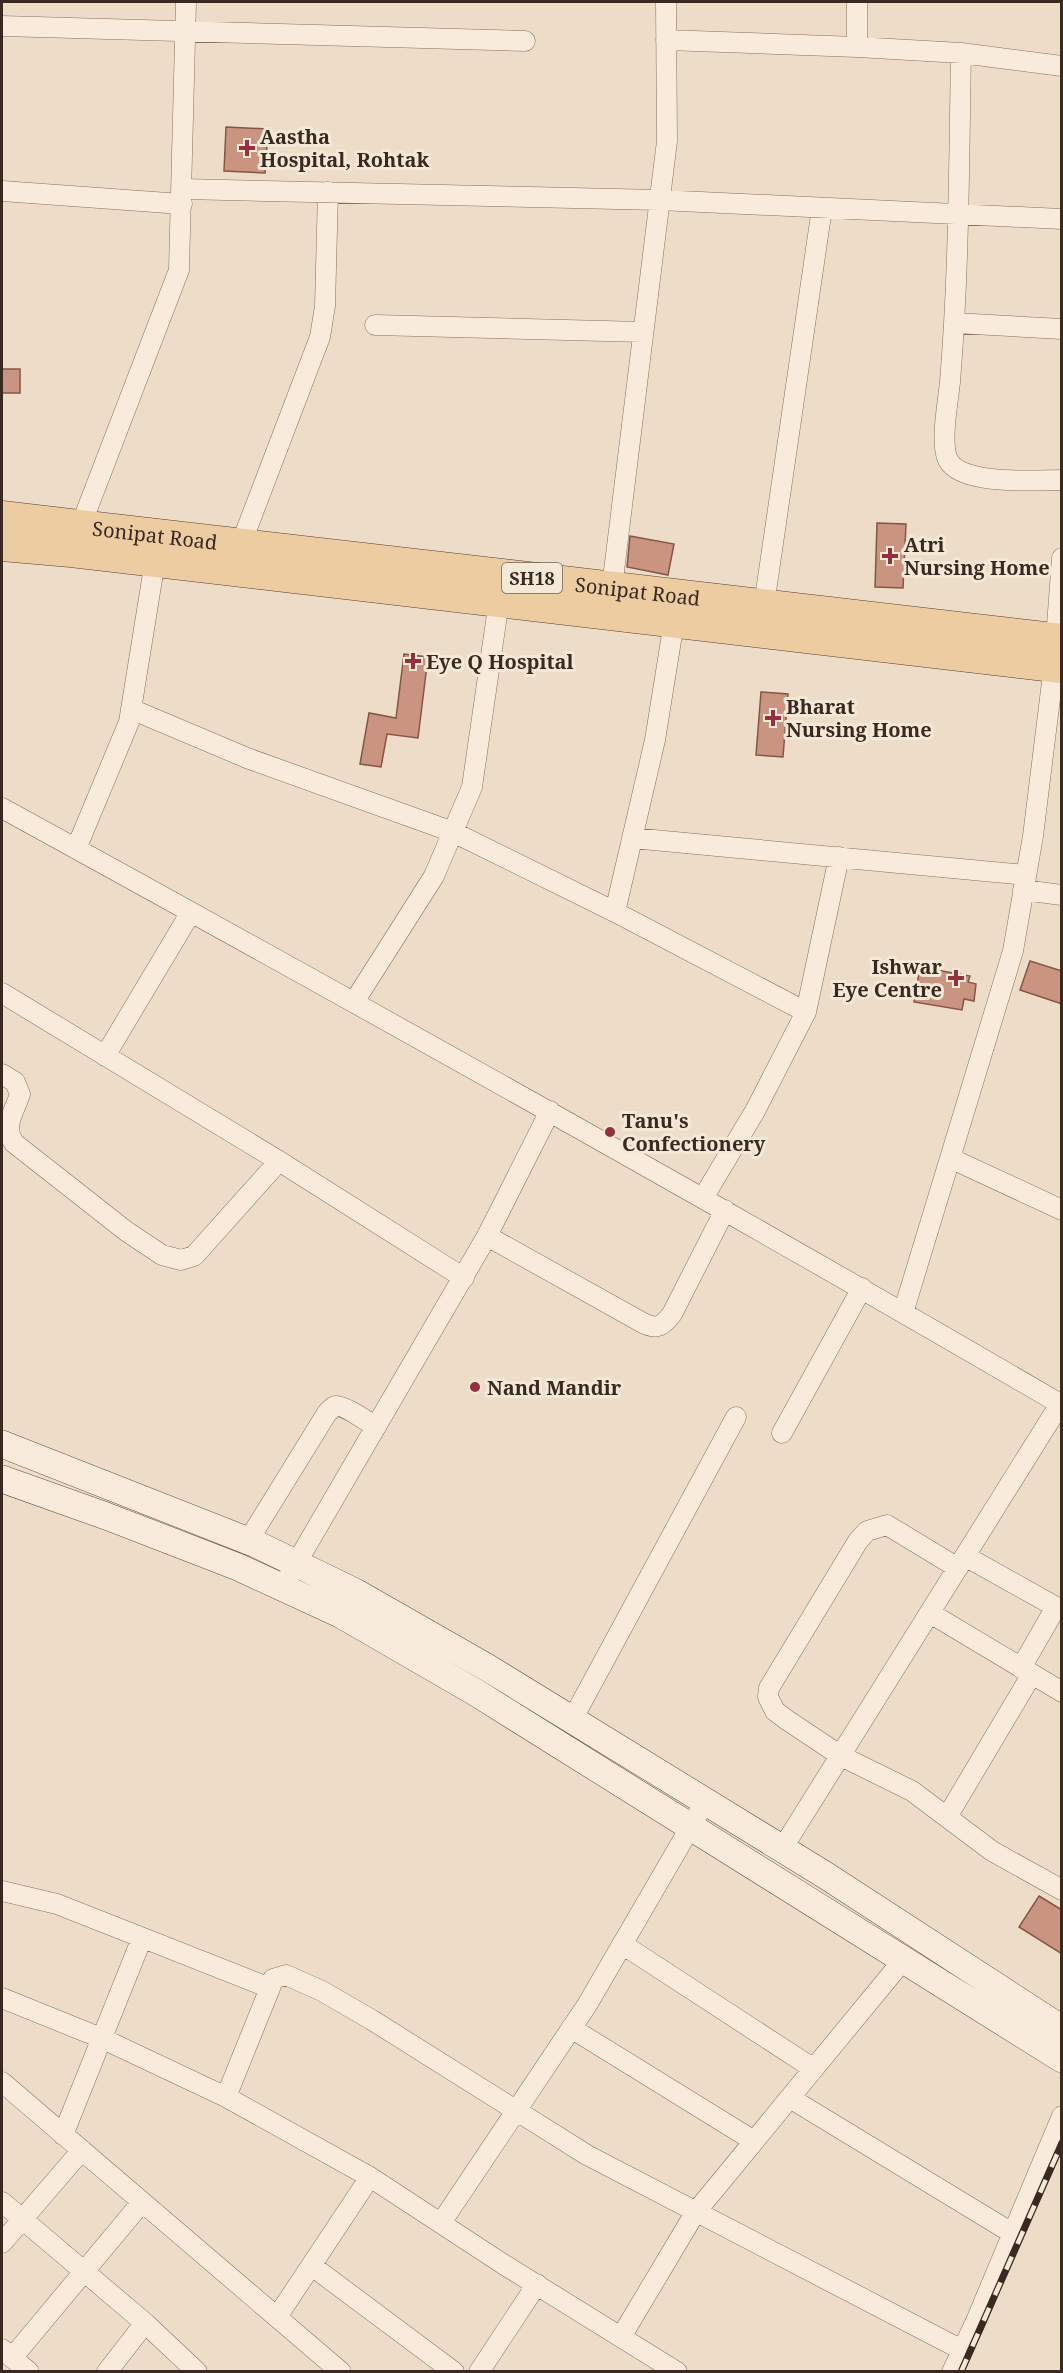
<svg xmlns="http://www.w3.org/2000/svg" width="1063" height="2373" viewBox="0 0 1063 2373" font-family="'Noto Serif',serif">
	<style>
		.building { fill: #c99480; stroke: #865645; stroke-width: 1.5 }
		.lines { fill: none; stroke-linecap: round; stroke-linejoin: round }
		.street-casing { stroke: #886f5e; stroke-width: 21 }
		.secondary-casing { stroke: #6a5041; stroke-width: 28 }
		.primary-casing { stroke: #563e31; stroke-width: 33 }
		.street { stroke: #f8ebdb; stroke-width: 20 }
		.secondary { stroke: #f8ebdb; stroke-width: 27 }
		.primary { stroke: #edcca2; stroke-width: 32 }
		.rail-casing { stroke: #392921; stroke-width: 7 }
		.rail { stroke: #f4e8d7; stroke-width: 4.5; stroke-dasharray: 14; stroke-linecap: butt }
		.poi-dot { fill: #95303f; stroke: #f4e8d7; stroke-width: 2 }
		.labels { text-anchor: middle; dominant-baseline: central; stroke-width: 6; stroke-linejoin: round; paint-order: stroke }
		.shield { fill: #f4e8d7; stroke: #716258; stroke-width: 1.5 }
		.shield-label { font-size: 18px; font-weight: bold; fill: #392921 }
		.poi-label { font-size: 20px; font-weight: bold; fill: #392921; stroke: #f4e8d7; text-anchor: start }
		.street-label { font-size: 20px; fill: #392921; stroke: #f4e8d7 }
	</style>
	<rect width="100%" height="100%" fill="#edddc8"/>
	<path class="building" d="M226,127L268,129L265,173L224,171Z
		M2,369H20V393H2Z
		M877,523L906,524L903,588L875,587Z
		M630,536L674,544L668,575L627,567Z
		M404,654L428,657L418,738L387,734L381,767L360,764L369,713L396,718Z
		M761,692L788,694L783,757L756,755Z
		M1030,961L1062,971V1004L1020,990Z
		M920,967L970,976L968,982L976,984L974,1001L964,999L962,1010L914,1002Z
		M1039,1896L1062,1910V1954L1019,1927Z"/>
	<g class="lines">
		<defs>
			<path id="street" d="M2,26L525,41
				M666,40L857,47L961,53L1062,66
				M857,47V2
				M961,53C959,163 959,273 950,382C948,402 940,443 948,460C962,486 1036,480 1062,480
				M183,189L659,200L1062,219
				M2,191L182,204
				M955,323L1062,329
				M375,325L643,332
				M81,525L179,270L186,2
				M241,544L320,337L325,306L328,192
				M612,587L667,141L666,2
				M764,605L822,208
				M131,709L247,758L453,832L615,912L806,1012
				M2,808C357,1003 711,1200 1062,1405
				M632,838L1026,875
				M76,849L129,722L155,561
				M1023,890L1062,895
				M615,912L655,740L674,622
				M2,993L279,1161L464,1278
				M354,1002L434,876L472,787L499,601
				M105,1056L191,912
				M2,1074L15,1082L20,1094C15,1111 2,1126 14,1143L126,1231L162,1255L181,1260L194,1256L279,1161
				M950,1158L1062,1210
				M703,1198L755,1111L806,1012L839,857
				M487,1236L550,1111
				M903,1313L1013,951L1033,836L1054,666L1062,558
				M782,1433L862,1288
				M248,1541L327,1413C328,1412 333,1407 335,1406C343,1404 368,1422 376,1427
				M965,1556L1056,1607L1021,1668
				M958,1568L887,1525L867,1531L858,1541L769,1688L768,1697L775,1711L787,1720L841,1756L912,1791L992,1851L1062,1890
				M290,1574L487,1236L643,1323C657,1330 663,1326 672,1314L725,1210
				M930,1613L1062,1692
				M572,1720L736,1417
				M947,1817L1032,1674
				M782,1849L1060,1404
				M2,1891L57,1904L270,1988L273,1979L286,1975L322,1991L372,2020L587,2155L962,2350
				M622,1944L814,2069
				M2,1998L101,2038L226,2097L370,2177L503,2264L677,2372
				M571,2028L754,2141
				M2,2082L341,2372
				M226,2097L270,1988
				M790,2098L1012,2233
				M63,2135L142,1938
				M2,2202L145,2323L197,2372
				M441,2223L587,2005L705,1802
				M2,2243L82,2150
				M312,2266L454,2372
				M277,2317L370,2177
				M621,2337L695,2213L904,1959
				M2,2349L29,2372
				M12,2358L142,2202
				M107,2372L145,2323
				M479,2372L537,2284
				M952,2372L976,2321L1062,2116"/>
			<path id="secondary" d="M2,1444L256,1544L355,1592L488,1668L825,1875L1062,2029
				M2,1479L106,1516L238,1567L340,1614L475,1692L1062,2059"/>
			<g id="primary">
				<path id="s1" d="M2,517L1062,640"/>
				<path d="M2,545L71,551L1062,667"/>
			</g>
		</defs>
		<use href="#street" class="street-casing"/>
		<use href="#secondary" class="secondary-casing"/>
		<use href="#primary" class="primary-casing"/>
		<use href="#street" class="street"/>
		<use href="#secondary" class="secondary"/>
		<use href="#primary" class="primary"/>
		<defs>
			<path id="rail" d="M961,2372L1062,2143"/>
		</defs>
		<use href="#rail" class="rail-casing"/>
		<use href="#rail" class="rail"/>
	</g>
	<g class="poi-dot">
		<path d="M244 139h6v6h6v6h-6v6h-6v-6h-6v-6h6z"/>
		<path d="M887 547h6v6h6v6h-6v6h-6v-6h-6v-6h6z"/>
		<path d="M410 652h6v6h6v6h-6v6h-6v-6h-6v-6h6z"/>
		<path d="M770 709h6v6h6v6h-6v6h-6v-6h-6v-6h6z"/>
		<path d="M953 969h6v6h6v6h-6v6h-6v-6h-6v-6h6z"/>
		<circle cx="610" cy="1132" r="6"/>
		<circle cx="475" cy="1387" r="6"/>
	</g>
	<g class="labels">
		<rect class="shield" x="502" y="563" width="60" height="30" rx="4.5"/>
		<g class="shield-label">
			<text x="532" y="578">SH18</text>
		</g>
		<g class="poi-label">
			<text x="260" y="136">Aastha<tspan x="260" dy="23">Hospital, Rohtak</tspan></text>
			<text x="904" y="544">Atri<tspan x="904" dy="23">Nursing Home</tspan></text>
			<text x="426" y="661">Eye Q Hospital</text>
			<text x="786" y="706">Bharat<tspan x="786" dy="23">Nursing Home</tspan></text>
			<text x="942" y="966" text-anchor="end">Ishwar<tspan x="942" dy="23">Eye Centre</tspan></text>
			<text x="622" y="1120">Tanu's<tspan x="622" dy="23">Confectionery</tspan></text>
			<text x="487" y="1387">Nand Mandir</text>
		</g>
		<g class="street-label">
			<text stroke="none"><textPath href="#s1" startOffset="154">Sonipat Road</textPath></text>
			<text stroke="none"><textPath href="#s1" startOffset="640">Sonipat Road</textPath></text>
		</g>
	</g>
	<rect width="1063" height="2373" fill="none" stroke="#392921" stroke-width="6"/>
</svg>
